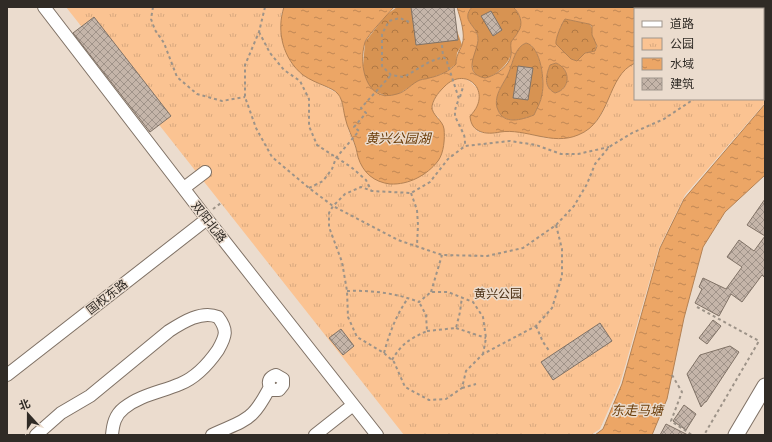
<svg xmlns="http://www.w3.org/2000/svg" width="772" height="442" viewBox="0 0 772 442" font-family="'Fira Sans','Noto Sans SC',sans-serif">
	<style>
		.forest { fill: url(#forest-crowns) }
		.park { fill: url(#park-tufts) }
		.water { fill: url(#water-ripples); stroke: #b48153; fill-rule: evenodd }
		.building { fill: url(#building-cross-hatch); stroke: #807266 }
		.lines { fill: none; stroke-linecap: round; stroke-linejoin: round }
		.minor-casing { stroke: #7f7165; stroke-width: 14 }
		.major-casing { stroke: #7f7165; stroke-width: 17 }
		.path { stroke: #9d9388; stroke-width: 2; stroke-dasharray: 3 3; stroke-linecap: butt }
		.minor { stroke: #fff; stroke-width: 12 }
		.major { stroke: #fff; stroke-width: 15 }
		.labels { text-anchor: middle; dominant-baseline: central; stroke-width: 3; stroke-linejoin: round; paint-order: stroke }
		.street-label { font-size: 12px; fill: #302b26; stroke: #ebdcce }
		.park-label { font-size: 12px; fill: #492d11; stroke: #ebdcce }
		.water-label { font-size: 13px; font-style: italic; fill: #6b3e0b; stroke: #ebdcce }
	</style>
	<defs>
		<pattern id="forest-crowns" width="20" height="18" patternUnits="userSpaceOnUse"><rect width="20" height="18" fill="#d79352"/><path d="M2 6a3 3 0 1 1 6 0M12 15a3 3 0 1 1 6 0" fill="none" stroke="#af7844"/></pattern>
		<pattern id="park-tufts" width="24" height="20" patternUnits="userSpaceOnUse"><rect width="24" height="20" fill="#fbc392"/><path d="M3 7l-1-3M5 7V3M7 7l1-3M15 17l-1-3M17 17v-4M19 17l1-3" fill="none" stroke="#d7a87e"/></pattern>
		<pattern id="water-ripples" width="26" height="14" patternUnits="userSpaceOnUse"><rect width="26" height="14" fill="#eca666"/><path d="M2 4q2-2 4 0t4 0M15 11q2-2 4 0t4 0" fill="none" stroke="#c08754"/></pattern>
		<pattern id="building-cross-hatch" width="8" height="8" patternUnits="userSpaceOnUse"><rect width="8" height="8" fill="#c5b5a9"/><path d="M0 0l8 8M0 8l8-8" fill="none" stroke="#a09389"/></pattern>
	</defs>
	<rect width="100%" height="100%" fill="#ebdcce"/>
	<path class="forest" d="M397,7H436L454,22L462,45L457,53L456,64L446,72L431,78L420,80L397,95L387,96L373,91L369,86L365,78L363,66L365,42L386,15Z
		M472,7H513C519,12 523,22 520,30C518,33 515,36 513,40C509,45 513,52 510,57C504,72 475,92 472,64C471,55 477,48 478,40C480,27 459,22 472,7Z
		M565,19L589,24C595,29 598,44 595,51L585,53L577,61L571,59L555,44C555,40 562,23 565,19Z
		M526,43C541,46 545,82 542,94C541,102 537,108 534,115C521,120 504,125 498,110C496,106 496,102 497,97C499,88 506,80 509,72C513,62 515,47 526,43Z
		M556,63C571,69 571,89 555,93C543,87 546,75 550,65Z"/>
	<path class="park" d="M66,7H284L281,15L290,61L304,76L337,93L341,99L348,129L356,149L358,158L432,165L438,161L439,118C437,116 434,114 433,112C428,100 448,79 459,78C470,78 482,90 480,101C478,106 474,112 470,116C472,122 473,129 479,132C487,135 497,131 506,131C520,131 532,135 545,138C551,139 572,137 578,135C583,133 588,130 591,127C612,110 609,74 635,63V99H763V20L765,17V103L685,195L659,248L620,384L600,429L591,435H404Z"/>
	<path class="water" d="M284,7H394C388,14 367,36 365,42C358,65 366,104 397,94C406,92 412,83 420,80C423,79 427,79 429,78C439,76 450,71 456,64C456,56 459,52 462,45C466,34 460,18 457,7H472C460,21 477,25 478,38C479,51 460,73 485,78C495,76 510,66 511,55C512,51 510,47 511,42C513,39 516,36 518,32C524,24 520,13 513,7H765V17L763,20V9H635V63C606,76 612,122 578,135C552,146 526,128 500,132C486,135 471,133 470,116C494,92 466,65 445,86C440,91 434,97 432,106C431,115 443,120 444,129C445,138 444,153 438,161C427,175 409,185 390,184C374,182 363,173 358,157C357,154 357,151 356,148C353,137 347,128 345,117C343,109 343,100 338,94C335,90 329,88 325,86C318,83 310,80 303,75C283,59 276,31 284,7ZM565,19L589,24L592,26V35L597,46L595,51L585,53L577,61L571,59L556,44C555,39 562,23 565,19ZM526,43C541,46 545,82 542,94C541,102 537,108 534,115C521,120 504,125 498,110C496,106 496,102 497,97C499,88 506,80 509,72C513,62 515,47 526,43ZM556,63C571,69 571,89 555,93C543,87 546,75 550,65Z
		M765,104V175L725,212L703,247L684,318L667,399L652,435H595L603,429L622,384L660,248L684,199Z"/>
	<path class="building" d="M411,7H454L458,40L416,45Z
		M491,11L502,30L493,36L481,16Z
		M94,17L171,116L150,132L73,33Z
		M518,66L533,68L528,100L513,98Z
		M765,199V278L762,275L742,302L731,294L719,316L695,303L702,289L699,287L703,278L726,289L742,267L727,257L739,240L754,251L765,236L747,225Z
		M713,320L721,326L707,344L699,338Z
		M600,323L612,341L553,380L541,362Z
		M341,329L354,346L343,355L329,338Z
		M730,346L739,352L706,402H705L701,407L687,374L700,355Z
		M684,405L696,414L686,430L673,421Z
		M666,424L688,435H660Z"/>
	<g class="lines">
		<defs>
			<path id="minor" d="M44,7L207,219L377,435
				M184,188L205,172
				M7,375L207,219
				M36,435L61,413L90,396L169,331C183,322 202,310 218,317C228,330 226,336 218,350C209,363 195,378 180,384C161,392 140,395 124,408C115,415 113,424 112,435
				M212,435C225,428 243,424 253,413C260,406 265,396 270,387C267,381 270,377 276,375L283,379V385L279,390H273L270,387
				M315,435L353,405"/>
			<path id="major" d="M736,435L765,386"/>
		</defs>
		<use href="#minor" class="minor-casing"/>
		<use href="#major" class="major-casing"/>
		<path class="path" d="M153,7L151,19L155,30L164,43L177,77L197,94L222,101L245,97
			M265,7L259,32L245,65V97L256,128L272,157L309,188L333,206L398,240L442,255L487,256L523,248L556,225L574,206L587,184L595,164L609,147L632,133L664,119L694,99
			M409,22L400,18L389,21L382,34V66L391,75L404,77L429,62L443,57L446,59L459,99C451,117 456,116 463,133C465,136 465,141 465,146
			M259,32L270,53L284,70L300,81L309,99V126L317,145L351,167L366,180L371,190
			M442,45L443,57
			M763,89H765
			M460,97L463,87
			M309,188L323,181L332,169L336,158L359,131L354,127L366,113L361,108L391,75
			M411,193L417,210L418,225L417,245
			M213,209L221,203
			M556,225L562,249V276L552,308L536,326L483,354L466,371L462,388L446,399L429,400L405,387L394,362L384,353L357,337L348,317L347,291L342,262L329,227V213L333,206L345,194L361,187L372,191L411,193L430,182L448,159L465,146L510,141L536,145L561,154H578L609,147
			M347,291C371,290 396,293 419,302L431,292H448L473,302L483,317L486,338L483,354
			M431,292L442,255
			M697,307L759,341L704,435
			M536,326L543,342L550,352
			M456,328L486,338
			M427,331L456,328L460,312L462,297
			M384,353C390,331 396,316 408,298
			M392,360C402,343 410,339 427,331L426,315L419,302
			M672,375L682,392L671,421L692,435
			M462,388L476,384"/>
		<use href="#minor" class="minor"/>
		<use href="#major" class="major"/>
	</g>
	<g class="labels">
		<g class="street-label">
			<text transform="translate(209 222) rotate(52)">双阳北路</text>
			<text transform="translate(107 297) rotate(-38)">国权东路</text>
		</g>
		<g class="park-label">
			<text x="498" y="294">黄兴公园</text>
		</g>
		<g class="water-label">
			<text x="398" y="138">黄兴公园湖</text>
			<text x="637" y="410">东走马塘</text>
		</g>
	</g>
	<rect width="772" height="442" fill="none" stroke="#302b26" stroke-width="16"/>
	<rect x="634" y="8" width="130" height="92" fill="#ebdcce" stroke="#a0958b"/>
	<rect x="642" y="21" width="20" height="6" fill="#ffffff" stroke="#a0958b"/>
	<text x="670" y="28" font-size="12" fill="#302b26">道路</text>
	<rect x="642" y="38" width="20" height="12" fill="url(#park-tufts)" stroke="#a0958b"/>
	<text x="670" y="48" font-size="12" fill="#302b26">公园</text>
	<rect x="642" y="58" width="20" height="12" fill="url(#water-ripples)" stroke="#a0958b"/>
	<text x="670" y="68" font-size="12" fill="#302b26">水域</text>
	<rect x="642" y="78" width="20" height="12" fill="url(#building-cross-hatch)" stroke="#a0958b"/>
	<text x="670" y="88" font-size="12" fill="#302b26">建筑</text>
	<g transform="translate(28 414) rotate(339)" stroke="#ebdcce" stroke-width="3" paint-order="stroke">
	<path d="M0-3L7 15L0 10L-7 15Z" fill="#302b26"/>
	<text y="-6" font-size="11" font-weight="bold" text-anchor="middle" fill="#302b26">北</text>
	</g>
</svg>
